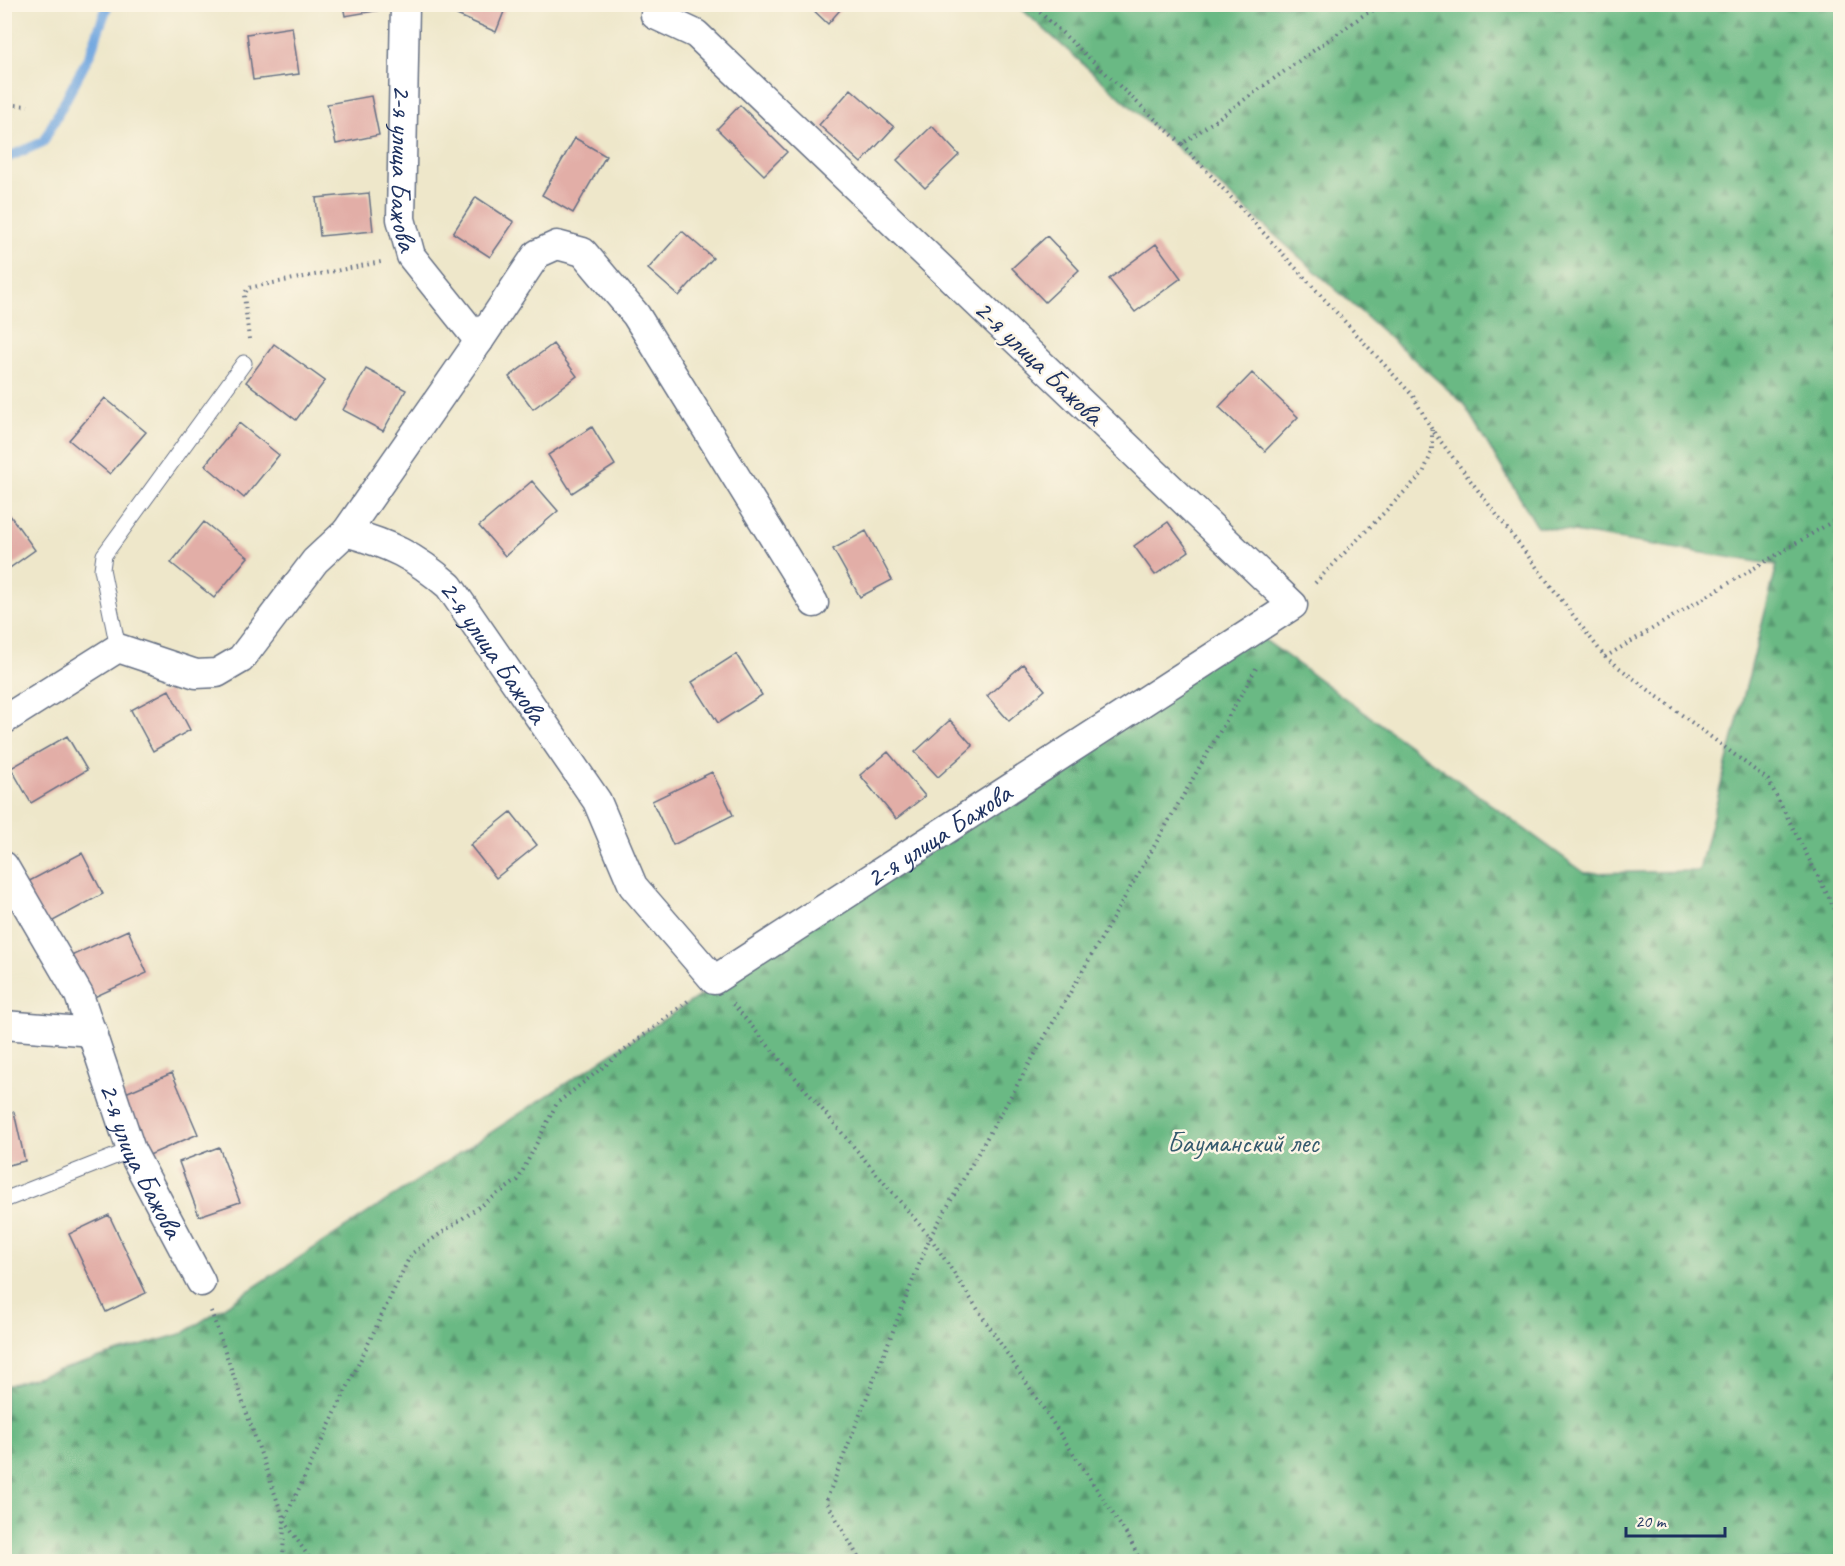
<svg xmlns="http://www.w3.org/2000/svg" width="1845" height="1566" viewBox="0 0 1845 1566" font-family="Caveat,sans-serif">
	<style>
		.forest { fill: url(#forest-firs); stroke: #437471; stroke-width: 1.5 }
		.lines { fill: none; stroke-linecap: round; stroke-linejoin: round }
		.stream { stroke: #73a8e0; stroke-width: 10 }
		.building { fill: #e2aea7 }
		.service-casing { stroke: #656f84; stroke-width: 17 }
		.minor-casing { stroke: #656f84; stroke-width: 31 }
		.path { stroke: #656f84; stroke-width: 4; stroke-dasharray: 1.5 4.5; stroke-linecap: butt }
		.service { stroke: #fff; stroke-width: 15 }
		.minor { stroke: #fff; stroke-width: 28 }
		.labels { text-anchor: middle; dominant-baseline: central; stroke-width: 5; stroke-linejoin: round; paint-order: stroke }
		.street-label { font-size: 28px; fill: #1b2f5e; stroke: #fcf5e5 }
		.park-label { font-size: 28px; fill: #355a6e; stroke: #fcf5e5 }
	</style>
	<defs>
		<pattern id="forest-firs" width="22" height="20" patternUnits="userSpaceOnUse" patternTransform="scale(1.5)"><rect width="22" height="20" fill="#6bb984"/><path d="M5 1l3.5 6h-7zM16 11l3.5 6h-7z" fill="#57976f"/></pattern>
	</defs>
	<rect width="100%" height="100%" fill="#fcf5e5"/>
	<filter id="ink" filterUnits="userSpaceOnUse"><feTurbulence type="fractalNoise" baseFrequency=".0167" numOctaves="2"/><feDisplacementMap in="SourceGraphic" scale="12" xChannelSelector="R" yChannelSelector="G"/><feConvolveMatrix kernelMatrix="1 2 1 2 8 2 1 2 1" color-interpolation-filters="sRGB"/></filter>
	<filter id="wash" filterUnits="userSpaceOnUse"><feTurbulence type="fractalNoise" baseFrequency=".008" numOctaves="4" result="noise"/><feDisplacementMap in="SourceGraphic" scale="24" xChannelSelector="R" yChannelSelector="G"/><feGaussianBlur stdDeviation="1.35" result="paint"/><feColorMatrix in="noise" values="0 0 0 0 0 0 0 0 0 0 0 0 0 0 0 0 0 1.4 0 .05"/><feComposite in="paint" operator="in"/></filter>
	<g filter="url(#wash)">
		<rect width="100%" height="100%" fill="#eee7ca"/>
		<path class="forest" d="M1017,5H1840V1561L5,1562V1386L184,1333L1255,633L1585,873L1699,871L1777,565L1537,526L1463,403Z"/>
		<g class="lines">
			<path class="stream" d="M4,159L43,142L90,54L108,4"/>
		</g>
		<g id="blocks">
			<path class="building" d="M462,4H507L496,32L457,15Z
				M807,4H845L828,24Z
				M343,5H386V9L345,16Z
				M292,27L299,74L253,80L247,34Z
				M851,89L894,127L861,163L819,125Z
				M371,96L379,135L336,144L327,104Z
				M740,105L787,152L764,175L717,129Z
				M932,126L959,155L925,188L897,160Z
				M575,138L606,156L573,213L542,195Z
				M369,193L373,231L320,236L316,198Z
				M476,197L514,222L490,257L453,233Z
				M682,231L713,258L679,296L648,269Z
				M1047,236L1079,270L1045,302L1012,268Z
				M1156,244L1181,278L1135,312L1109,279Z
				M274,344L325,381L296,420L246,382Z
				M553,344L577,376L533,409L509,377Z
				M366,369L406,390L383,431L343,410Z
				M1252,373L1298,417L1265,451L1219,407Z
				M105,398L146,432L110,474L69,440Z
				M239,423L279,455L244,498L205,465Z
				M592,427L615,465L572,493L548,455Z
				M532,481L558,511L505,556L479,526Z
				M4,507L35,550L4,572Z
				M204,522L248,557L214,598L171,563Z
				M1168,522L1189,551L1155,575L1134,546Z
				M866,531L892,580L860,597L833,549Z
				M736,654L762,695L718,723L692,682Z
				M1023,664L1045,690L1009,721L987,696Z
				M169,690L190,730L153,751L131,710Z
				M950,720L973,746L938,777L915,752Z
				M67,736L87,770L31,803L11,768Z
				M888,752L925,796L896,819L860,775Z
				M712,772L733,815L673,845L652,801Z
				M511,812L537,845L496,878L470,845Z
				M82,853L103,894L42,927L20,886Z
				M128,930L147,973L90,999L71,956Z
				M172,1073L198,1134L147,1156L121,1095Z
				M14,1112L25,1161L4,1166V1115Z
				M219,1147L240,1202L199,1216L179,1162Z
				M109,1215L146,1293L106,1312L69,1234Z"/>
		</g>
	</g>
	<g filter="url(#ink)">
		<use href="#blocks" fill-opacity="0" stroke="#656f84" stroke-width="1.5"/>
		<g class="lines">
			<defs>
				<path id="service" d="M118,648L102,569L104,555L244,363
					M4,1200L131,1150"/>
				<g id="minor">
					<path id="s1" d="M405,4L401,219L411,256L479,341"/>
					<path d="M346,532L479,341L537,254L557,245L583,252L636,315L814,603"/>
					<path id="s2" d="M4,720L118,648L196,674L217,673L241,659L315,561L346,532C391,545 413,555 449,586L597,801L633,886L714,980L1293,605L696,34L655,15"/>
					<path id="s3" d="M4,866L79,995L131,1150L201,1282"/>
					<path d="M4,1025L93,1032"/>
				</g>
			</defs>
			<use href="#service" class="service-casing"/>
			<use href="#minor" class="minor-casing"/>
			<path class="path" d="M1031,4L1182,144L1365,14L1387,4
				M4,104L28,106
				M1182,144L1413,396L1432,430L1605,657L1768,780L1840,919
				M249,339L244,295L248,288L381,262
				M1315,583L1423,473L1432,452V430
				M1605,657L1840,517
				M733,1004L930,1237L1129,1538L1141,1562
				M211,1311L284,1520L283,1562
				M312,1562L284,1520L411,1254L518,1180L557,1103L689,1000
				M861,1562L826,1501L930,1237L1258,665"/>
			<use href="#service" class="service"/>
			<use href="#minor" class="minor"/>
		</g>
	</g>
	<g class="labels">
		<g class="street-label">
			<text stroke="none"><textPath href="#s1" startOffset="164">2-я улица Бажова</textPath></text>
			<text transform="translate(1039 362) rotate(44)">2-я улица Бажова</text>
			<text stroke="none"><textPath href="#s2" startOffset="628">2-я улица Бажова</textPath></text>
			<text stroke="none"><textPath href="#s2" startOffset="1293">2-я улица Бажова</textPath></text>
			<text stroke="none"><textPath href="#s3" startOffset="326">2-я улица Бажова</textPath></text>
		</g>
		<g class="park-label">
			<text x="1243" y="1142">Бауманский лес</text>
		</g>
	</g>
	<rect width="1845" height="1566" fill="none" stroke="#fcf5e5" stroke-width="24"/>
	<path d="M1626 1527v9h99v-9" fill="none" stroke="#1b2f5e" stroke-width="3"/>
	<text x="1635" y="1527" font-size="18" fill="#1b2f5e" stroke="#fcf5e5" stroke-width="4.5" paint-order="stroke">20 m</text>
</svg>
